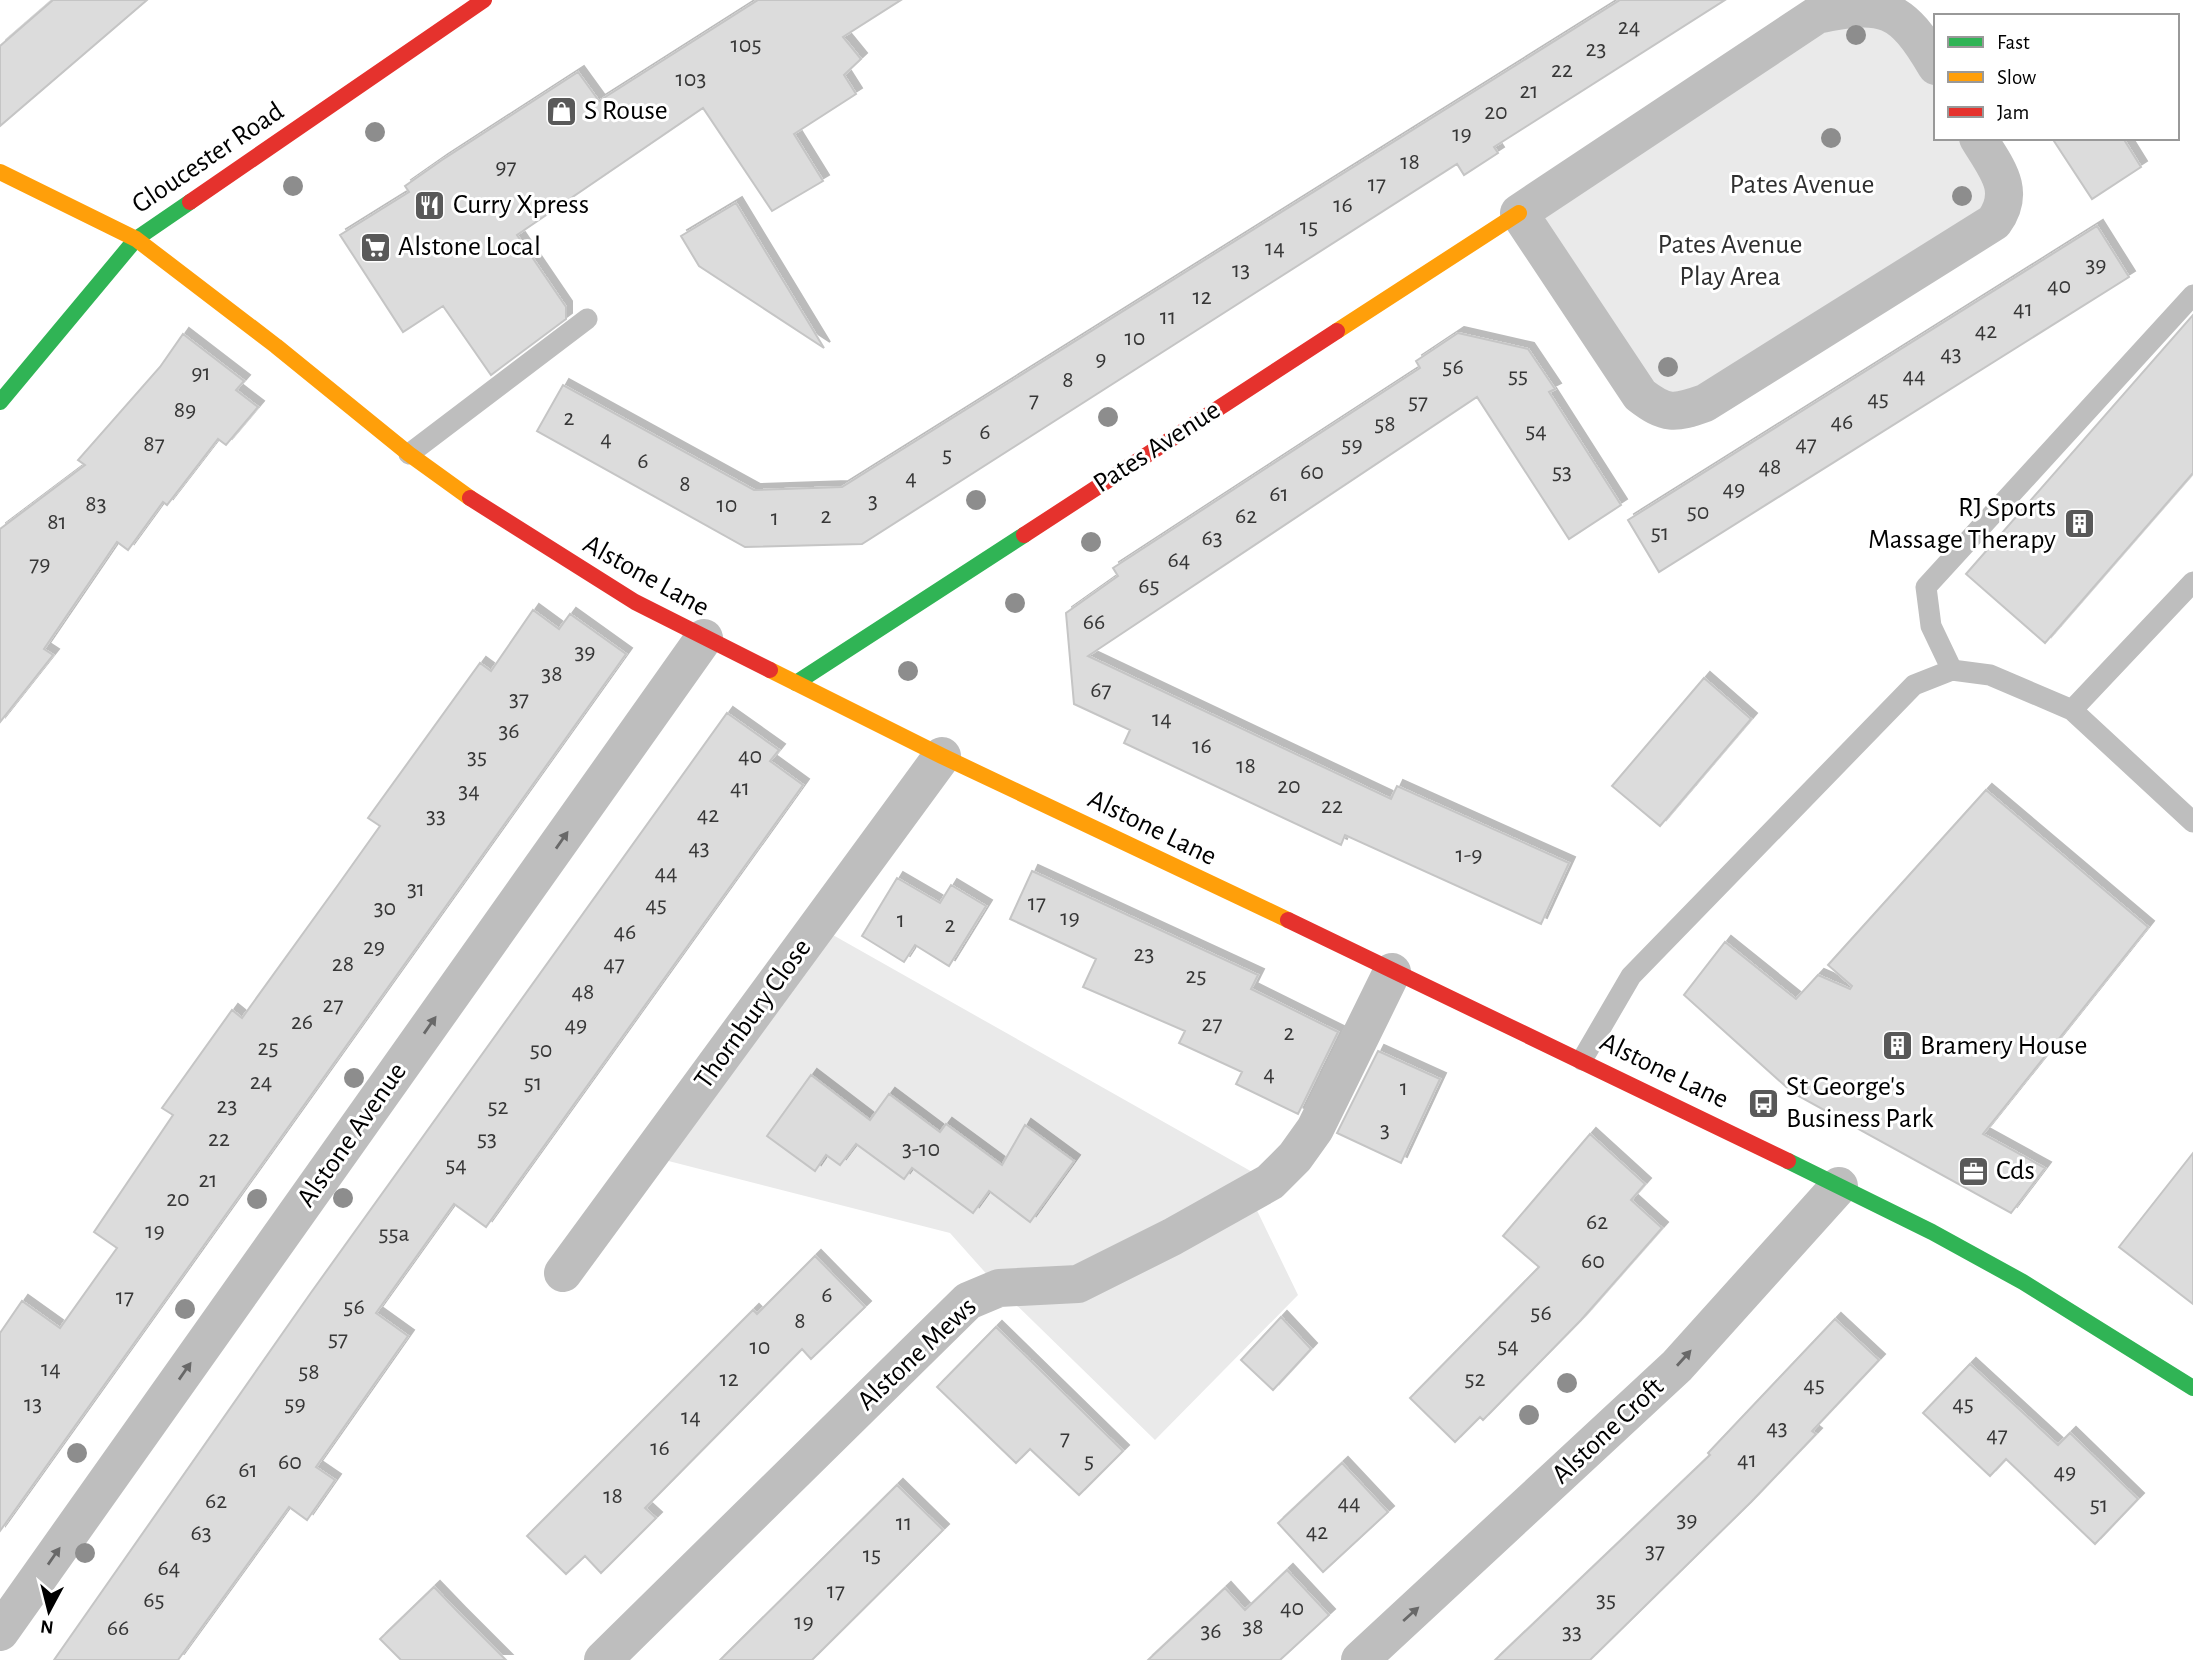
<svg xmlns="http://www.w3.org/2000/svg" width="2193" height="1660" viewBox="0 0 2193 1660" font-family="'Alegreya Sans',sans-serif">
	<style>
		.green { fill: #eaeaea }
		.building { fill: #dcdcdc; stroke: #c5c5c5; stroke-width: 2; filter: url(#shadow) }
		.lines { fill: none; stroke-linecap: round; stroke-linejoin: round }
		.lane { stroke: #bebebe; stroke-width: 21 }
		.street { stroke: #bebebe; stroke-width: 38 }
		.fast { stroke: #30b455; stroke-width: 16 }
		.slow { stroke: #ff9f0a; stroke-width: 16 }
		.jam { stroke: #e5322d; stroke-width: 16 }
		.tree { fill: #8d8d8d }
		.oneway { fill: #686868 }
		.labels { text-anchor: middle; dominant-baseline: central; stroke-width: 6; stroke-linejoin: round; paint-order: stroke }
		.number-label { font-size: 24px; fill: #373737 }
		.poi-label { font-size: 28px; fill: #000; stroke: #fff; text-anchor: start }
		.street-label { font-size: 28px; fill: #000; stroke: #fff }
		.park-label { font-size: 28px; fill: #2f2f2f; stroke: #fff }
	</style>
	<defs>
		<filter id="shadow"><feDropShadow dx="6" dy="-6" stdDeviation="0" flood-color="#0004"/></filter>
	</defs>
	<rect width="100%" height="100%" fill="#fff"/>
	<path class="green" d="M1846,3L1936,66V138H1978L2005,206L1659,410L1519,213Z
		M817,926L1270,1182L1249,1194L1298,1295L1155,1440L999,1288L950,1233L649,1156Z"/>
	<path class="building" d="M53,0H147L0,126V46Z
		M758,0H901L843,37L861,59L844,75L856,94L794,134L823,181L772,211L703,108L517,235L566,307V319L503,366L491,375L443,306L403,332L340,235L409,192L405,186L442,160L578,72L599,101Z
		M1620,0H1725L1494,147L1498,153L1464,175L1457,164L862,544L745,547L537,431L563,385L754,490L842,487Z
		M2052,138H2123L2141,167L2092,199Z
		M736,203L824,348L699,266L681,236Z
		M2097,226L2129,277L1659,572L1628,520Z
		M2193,315V473L2045,643L1966,574Z
		M1458,333L1528,349L1555,389L1549,392L1621,505L1569,539L1477,397L1088,656L1391,799L1397,786L1569,863L1541,924L1345,835L1341,845L1124,743L1130,730L1074,704L1066,613L1118,576L1113,568L1420,368L1416,361Z
		M183,334L244,381L236,390L258,407L226,445L218,439L167,505L163,502L128,550L117,542L44,649L53,655L0,722V529L85,465L78,460L160,367Z
		M533,610L559,629L570,614L626,654L0,1531V1333L22,1301L60,1328L117,1248L94,1232L173,1115L162,1108L232,1010L242,1018L338,885L380,826L368,818L480,663L491,671Z
		M1704,678L1751,719L1660,826L1612,786Z
		M727,713L779,750L770,761L803,785L486,1227L454,1204L376,1313L408,1336L316,1467L335,1480L307,1520L289,1507L178,1660H54L310,1294Z
		M1986,790L2148,927L1983,1134L2045,1168L2011,1213L1793,1093L1684,995L1725,942L1796,999L1818,975L1850,989L1852,986L1828,965Z
		M1032,871L1258,975L1251,989L1338,1032L1298,1114L1236,1084L1242,1072L1179,1043L1185,1031L1083,987L1096,959L1010,919Z
		M897,878L940,903L951,885L986,906L949,966L915,945L904,962L862,936Z
		M1378,1051L1440,1079L1401,1163L1337,1133Z
		M811,1075L870,1120L889,1094L940,1132L946,1124L1002,1165L1025,1125L1074,1161L1030,1222L989,1191L973,1213L912,1168L904,1179L856,1144L840,1165L826,1155L815,1171L767,1136Z
		M1590,1134L1645,1184L1631,1200L1662,1228L1581,1320L1483,1420L1480,1417L1455,1442L1410,1398L1539,1267L1503,1236Z
		M2193,1153V1304L2119,1247Z
		M815,1256L865,1307L811,1359L802,1349L645,1508L656,1518L601,1573L585,1556L566,1574L527,1536L753,1310L757,1314Z
		M1281,1317L1311,1349L1273,1390L1241,1360Z
		M1835,1319L1879,1360L1812,1431L1816,1434L1751,1502L1590,1660H1495L1710,1455L1708,1453Z
		M996,1327L1123,1451L1079,1495L1030,1449L1016,1463L937,1387Z
		M1970,1364L2058,1445L2070,1433L2138,1499L2095,1544L2006,1459L1990,1476L1923,1413Z
		M1342,1463L1388,1512L1323,1572L1278,1523Z
		M897,1485L943,1530L812,1660H720Z
		M1287,1570L1329,1615L1280,1660H1148L1225,1588L1245,1610Z
		M434,1587L459,1613L506,1660H401L380,1639Z"/>
	<g class="lines">
		<path class="lane" d="M409,454L587,319
			M1952,670L1931,626L1926,587L2193,295
			M2072,710L2193,582
			M1582,1060L1631,976L1914,685L1952,670L1990,675L2072,710L2193,822"/>
		<path class="street" d="M1936,66C1902,8 1885,0 1817,15L1519,213L1640,395C1666,415 1674,414 1705,403L1994,222C2017,190 1996,168 1978,138
			M563,1273L942,756
			M0,1632L704,638
			M603,1660L968,1301L999,1288L1078,1284L1172,1237L1270,1182L1295,1157L1315,1129L1392,972
			M1360,1660L1677,1366L1839,1186"/>
		<path class="fast" d="M0,402L136,239L190,202
			M796,683L1024,535
			M1788,1161L1932,1232L2023,1282L2193,1388"/>
		<path class="slow" d="M0,172L136,239L276,346L409,454L470,498
			M1337,331L1519,213
			M770,670L942,756L1288,920"/>
		<path class="jam" d="M190,202L484,0
			M470,498L635,602L770,670
			M1024,535L1337,331
			M1288,920L1788,1161"/>
	</g>
	<g class="tree">
		<circle cx="1856" cy="35" r="10"/>
		<circle cx="375" cy="132" r="10"/>
		<circle cx="1831" cy="138" r="10"/>
		<circle cx="293" cy="186" r="10"/>
		<circle cx="1962" cy="196" r="10"/>
		<circle cx="1668" cy="367" r="10"/>
		<circle cx="1108" cy="417" r="10"/>
		<circle cx="976" cy="500" r="10"/>
		<circle cx="1091" cy="542" r="10"/>
		<circle cx="1015" cy="603" r="10"/>
		<circle cx="908" cy="671" r="10"/>
		<circle cx="354" cy="1078" r="10"/>
		<circle cx="343" cy="1198" r="10"/>
		<circle cx="257" cy="1199" r="10"/>
		<circle cx="185" cy="1309" r="10"/>
		<circle cx="1567" cy="1383" r="10"/>
		<circle cx="1529" cy="1415" r="10"/>
		<circle cx="77" cy="1453" r="10"/>
		<circle cx="85" cy="1553" r="10"/>
	</g>
	<defs><path id="oneway-solid" d="M-6-.8H1V-3.2L6.5 0L1 3.2V.8H-6Z" transform="scale(1.75)"/></defs>
	<g class="oneway">
		<use href="#oneway-solid" transform="translate(562 840) rotate(-55)"/>
		<use href="#oneway-solid" transform="translate(430 1025) rotate(-55)"/>
		<use href="#oneway-solid" transform="translate(1684 1358) rotate(-48)"/>
		<use href="#oneway-solid" transform="translate(185 1371) rotate(-55)"/>
		<use href="#oneway-solid" transform="translate(54 1556) rotate(-55)"/>
		<use href="#oneway-solid" transform="translate(1411 1614) rotate(-42)"/>
	</g>
	<defs>
		<symbol id="shop-square" viewBox="-11 -11 22 22"><rect x="-9" y="-9" width="18" height="18" rx="4" fill="#595959" stroke="#fff"/><path d="M-5-2.5h2.3a2.7 3.5 0 0 1 5.4 0H5L5.5 6h-11ZM-1.5-2.5h3a1.5 2.3 0 0 0-3 0Z" fill="#fff"/></symbol>
		<symbol id="restaurant-square" viewBox="-11 -11 22 22"><rect x="-9" y="-9" width="18" height="18" rx="4" fill="#595959" stroke="#fff"/><path d="M-5-6h1v4h1v-4h1v4h1v-4h1v5L-1.5 .5V6h-2V.5L-5-1ZM5-6V6H3V1.5H1.5Q1.5-4 5-6Z" fill="#fff"/></symbol>
		<symbol id="supermarket-square" viewBox="-11 -11 22 22"><rect x="-9" y="-9" width="18" height="18" rx="4" fill="#595959" stroke="#fff"/><path d="M-6-5.5h2.5l.6 2H6L4.5 2H-2.5L-4.4-4H-6ZM-1.5 3.2a1.3 1.3 0 1 0 .1 0ZM3 3.2a1.3 1.3 0 1 0 .1 0Z" fill="#fff"/></symbol>
		<symbol id="building-square" viewBox="-11 -11 22 22"><rect x="-9" y="-9" width="18" height="18" rx="4" fill="#595959" stroke="#fff"/><path d="M-4-6H4V6H1V3H-1V6H-4ZM-2.5-4.3h1.7v1.8h-1.7ZM.8-4.3h1.7v1.8H.8ZM-2.5-1h1.7V.8h-1.7ZM.8-1h1.7V.8H.8Z" fill="#fff"/></symbol>
		<symbol id="bus-square" viewBox="-11 -11 22 22"><rect x="-9" y="-9" width="18" height="18" rx="4" fill="#595959" stroke="#fff"/><path d="M-5-6H5V4H4V6H2V4H-2V6H-4V4H-5ZM-3.5-4V0h7V-4ZM-3.5 1.2v1.5H-2V1.2ZM2 1.2v1.5H3.5V1.2Z" fill="#fff"/></symbol>
		<symbol id="office-square" viewBox="-11 -11 22 22"><rect x="-9" y="-9" width="18" height="18" rx="4" fill="#595959" stroke="#fff"/><path d="M-6-3h4V-5.5h4V-3h4V5H-6ZM-1-4.5V-3h2v-1.5ZM-6 0V1H6V0Z" fill="#fff"/></symbol>
	</defs>
	<g fill-rule="evenodd">
		<use href="#shop-square" x="544" y="94" width="35" height="35"/>
		<use href="#restaurant-square" x="412" y="188" width="35" height="35"/>
		<use href="#supermarket-square" x="358" y="230" width="35" height="35"/>
		<use href="#building-square" x="2062" y="506" width="35" height="35"/>
		<use href="#building-square" x="1880" y="1028" width="35" height="35"/>
		<use href="#bus-square" x="1746" y="1086" width="35" height="35"/>
		<use href="#office-square" x="1956" y="1154" width="35" height="35"/>
	</g>
	<g class="labels">
		<g class="number-label">
			<text x="1629" y="27">24</text>
			<text x="746" y="45">105</text>
			<text x="1596" y="49">23</text>
			<text x="1562" y="70">22</text>
			<text x="691" y="79">103</text>
			<text x="1529" y="91">21</text>
			<text x="1496" y="112">20</text>
			<text x="1462" y="134">19</text>
			<text x="1410" y="162">18</text>
			<text x="506" y="167">97</text>
			<text x="1377" y="184">17</text>
			<text x="1343" y="205">16</text>
			<text x="1309" y="227">15</text>
			<text x="1275" y="248">14</text>
			<text x="2096" y="265">39</text>
			<text x="1241" y="270">13</text>
			<text x="2059" y="286">40</text>
			<text x="1202" y="297">12</text>
			<text x="2023" y="309">41</text>
			<text x="1168" y="317">11</text>
			<text x="1986" y="331">42</text>
			<text x="1135" y="338">10</text>
			<text x="1951" y="354">43</text>
			<text x="1101" y="359">9</text>
			<text x="1453" y="367">56</text>
			<text x="201" y="373">91</text>
			<text x="1518" y="376">55</text>
			<text x="1914" y="376">44</text>
			<text x="1068" y="380">8</text>
			<text x="1878" y="399">45</text>
			<text x="1034" y="400">7</text>
			<text x="1418" y="402">57</text>
			<text x="185" y="410">89</text>
			<text x="569" y="418">2</text>
			<text x="1842" y="422">46</text>
			<text x="1385" y="424">58</text>
			<text x="1536" y="431">54</text>
			<text x="985" y="432">6</text>
			<text x="606" y="439">4</text>
			<text x="154" y="444">87</text>
			<text x="1806" y="444">47</text>
			<text x="1352" y="445">59</text>
			<text x="947" y="455">5</text>
			<text x="643" y="461">6</text>
			<text x="1770" y="467">48</text>
			<text x="1312" y="472">60</text>
			<text x="1562" y="472">53</text>
			<text x="911" y="478">4</text>
			<text x="685" y="484">8</text>
			<text x="1734" y="489">49</text>
			<text x="1279" y="494">61</text>
			<text x="873" y="501">3</text>
			<text x="96" y="504">83</text>
			<text x="727" y="505">10</text>
			<text x="1698" y="512">50</text>
			<text x="826" y="516">2</text>
			<text x="1246" y="516">62</text>
			<text x="775" y="518">1</text>
			<text x="57" y="522">81</text>
			<text x="1660" y="533">51</text>
			<text x="1212" y="538">63</text>
			<text x="1179" y="560">64</text>
			<text x="40" y="564">79</text>
			<text x="1149" y="586">65</text>
			<text x="1094" y="622">66</text>
			<text x="585" y="652">39</text>
			<text x="552" y="674">38</text>
			<text x="1101" y="690">67</text>
			<text x="519" y="699">37</text>
			<text x="1162" y="719">14</text>
			<text x="509" y="731">36</text>
			<text x="1202" y="746">16</text>
			<text x="750" y="756">40</text>
			<text x="477" y="757">35</text>
			<text x="1246" y="766">18</text>
			<text x="1289" y="786">20</text>
			<text x="740" y="788">41</text>
			<text x="469" y="791">34</text>
			<text x="1332" y="806">22</text>
			<text x="708" y="815">42</text>
			<text x="436" y="816">33</text>
			<text x="699" y="848">43</text>
			<text x="1469" y="855">1-9</text>
			<text x="666" y="873">44</text>
			<text x="416" y="889">31</text>
			<text x="1037" y="903">17</text>
			<text x="656" y="905">45</text>
			<text x="385" y="908">30</text>
			<text x="1070" y="918">19</text>
			<text x="901" y="920">1</text>
			<text x="950" y="925">2</text>
			<text x="625" y="932">46</text>
			<text x="374" y="947">29</text>
			<text x="1144" y="954">23</text>
			<text x="343" y="964">28</text>
			<text x="614" y="964">47</text>
			<text x="1196" y="976">25</text>
			<text x="583" y="992">48</text>
			<text x="333" y="1005">27</text>
			<text x="302" y="1022">26</text>
			<text x="1212" y="1024">27</text>
			<text x="576" y="1025">49</text>
			<text x="1289" y="1033">2</text>
			<text x="268" y="1048">25</text>
			<text x="541" y="1050">50</text>
			<text x="1269" y="1074">4</text>
			<text x="261" y="1082">24</text>
			<text x="533" y="1083">51</text>
			<text x="1404" y="1088">1</text>
			<text x="227" y="1106">23</text>
			<text x="498" y="1107">52</text>
			<text x="1385" y="1130">3</text>
			<text x="219" y="1139">22</text>
			<text x="487" y="1139">53</text>
			<text x="921" y="1149">3-10</text>
			<text x="456" y="1165">54</text>
			<text x="208" y="1180">21</text>
			<text x="178" y="1199">20</text>
			<text x="1597" y="1222">62</text>
			<text x="155" y="1231">19</text>
			<text x="394" y="1234">55a</text>
			<text x="1593" y="1261">60</text>
			<text x="827" y="1295">6</text>
			<text x="125" y="1297">17</text>
			<text x="354" y="1307">56</text>
			<text x="1541" y="1313">56</text>
			<text x="800" y="1321">8</text>
			<text x="338" y="1339">57</text>
			<text x="1508" y="1346">54</text>
			<text x="760" y="1347">10</text>
			<text x="51" y="1369">14</text>
			<text x="309" y="1372">58</text>
			<text x="729" y="1379">12</text>
			<text x="1475" y="1379">52</text>
			<text x="1814" y="1385">45</text>
			<text x="33" y="1404">13</text>
			<text x="295" y="1404">59</text>
			<text x="1963" y="1404">45</text>
			<text x="691" y="1417">14</text>
			<text x="1777" y="1428">43</text>
			<text x="1997" y="1435">47</text>
			<text x="1065" y="1438">7</text>
			<text x="660" y="1448">16</text>
			<text x="1747" y="1460">41</text>
			<text x="1089" y="1461">5</text>
			<text x="290" y="1462">60</text>
			<text x="248" y="1470">61</text>
			<text x="2065" y="1472">49</text>
			<text x="613" y="1496">18</text>
			<text x="216" y="1501">62</text>
			<text x="1349" y="1503">44</text>
			<text x="2099" y="1505">51</text>
			<text x="1687" y="1520">39</text>
			<text x="904" y="1523">11</text>
			<text x="1317" y="1532">42</text>
			<text x="201" y="1533">63</text>
			<text x="1655" y="1551">37</text>
			<text x="872" y="1555">15</text>
			<text x="169" y="1568">64</text>
			<text x="836" y="1591">17</text>
			<text x="154" y="1600">65</text>
			<text x="1606" y="1600">35</text>
			<text x="1292" y="1608">40</text>
			<text x="804" y="1622">19</text>
			<text x="1253" y="1627">38</text>
			<text x="118" y="1628">66</text>
			<text x="1211" y="1631">36</text>
			<text x="1572" y="1632">33</text>
		</g>
		<g class="poi-label">
			<text x="584" y="111">S Rouse</text>
			<text x="453" y="205">Curry Xpress</text>
			<text x="398" y="247">Alstone Local</text>
			<text x="2056" y="508" text-anchor="end">RJ Sports<tspan x="2056" dy="32">Massage Therapy</tspan></text>
			<text x="1920" y="1046">Bramery House</text>
			<text x="1786" y="1087">St George's<tspan x="1786" dy="32">Business Park</tspan></text>
			<text x="1996" y="1171">Cds</text>
		</g>
		<g class="street-label">
			<text transform="translate(208 158) rotate(-34)">Gloucester Road</text>
			<text transform="translate(1157 447) rotate(-33)">Pates Avenue</text>
			<text transform="translate(646 576) rotate(29)">Alstone Lane</text>
			<text transform="translate(1152 828) rotate(26)">Alstone Lane</text>
			<text transform="translate(753 1014) rotate(-54)">Thornbury Close</text>
			<text transform="translate(1664 1071) rotate(26)">Alstone Lane</text>
			<text transform="translate(352 1135) rotate(-55)">Alstone Avenue</text>
			<text transform="translate(917 1354) rotate(-43)">Alstone Mews</text>
			<text transform="translate(1608 1431) rotate(-43)">Alstone Croft</text>
		</g>
		<g class="park-label">
			<text x="1802" y="185">Pates Avenue</text>
			<text x="1730" y="245">Pates Avenue<tspan x="1730" dy="32">Play Area</tspan></text>
		</g>
	</g>
	<rect x="1934" y="14" width="245" height="126" fill="#ffffff" stroke="#999999" stroke-width="2"/>
	<rect x="1948" y="37" width="35" height="10" fill="#30b455" stroke="#999999" stroke-width="2"/>
	<text x="1997" y="49" font-size="21" fill="#000000">Fast</text>
	<rect x="1948" y="72" width="35" height="10" fill="#ff9f0a" stroke="#999999" stroke-width="2"/>
	<text x="1997" y="84" font-size="21" fill="#000000">Slow</text>
	<rect x="1948" y="107" width="35" height="10" fill="#e5322d" stroke="#999999" stroke-width="2"/>
	<text x="1997" y="119" font-size="21" fill="#000000">Jam</text>
	<g transform="translate(49 1611) rotate(187)" stroke="#ffffff" stroke-width="5" paint-order="stroke">
	<path d="M0-5L12 26L0 18L-12 26Z" fill="#000000"/>
	<text y="-10" font-size="19" font-weight="bold" text-anchor="middle" fill="#000000">N</text>
	</g>
</svg>
